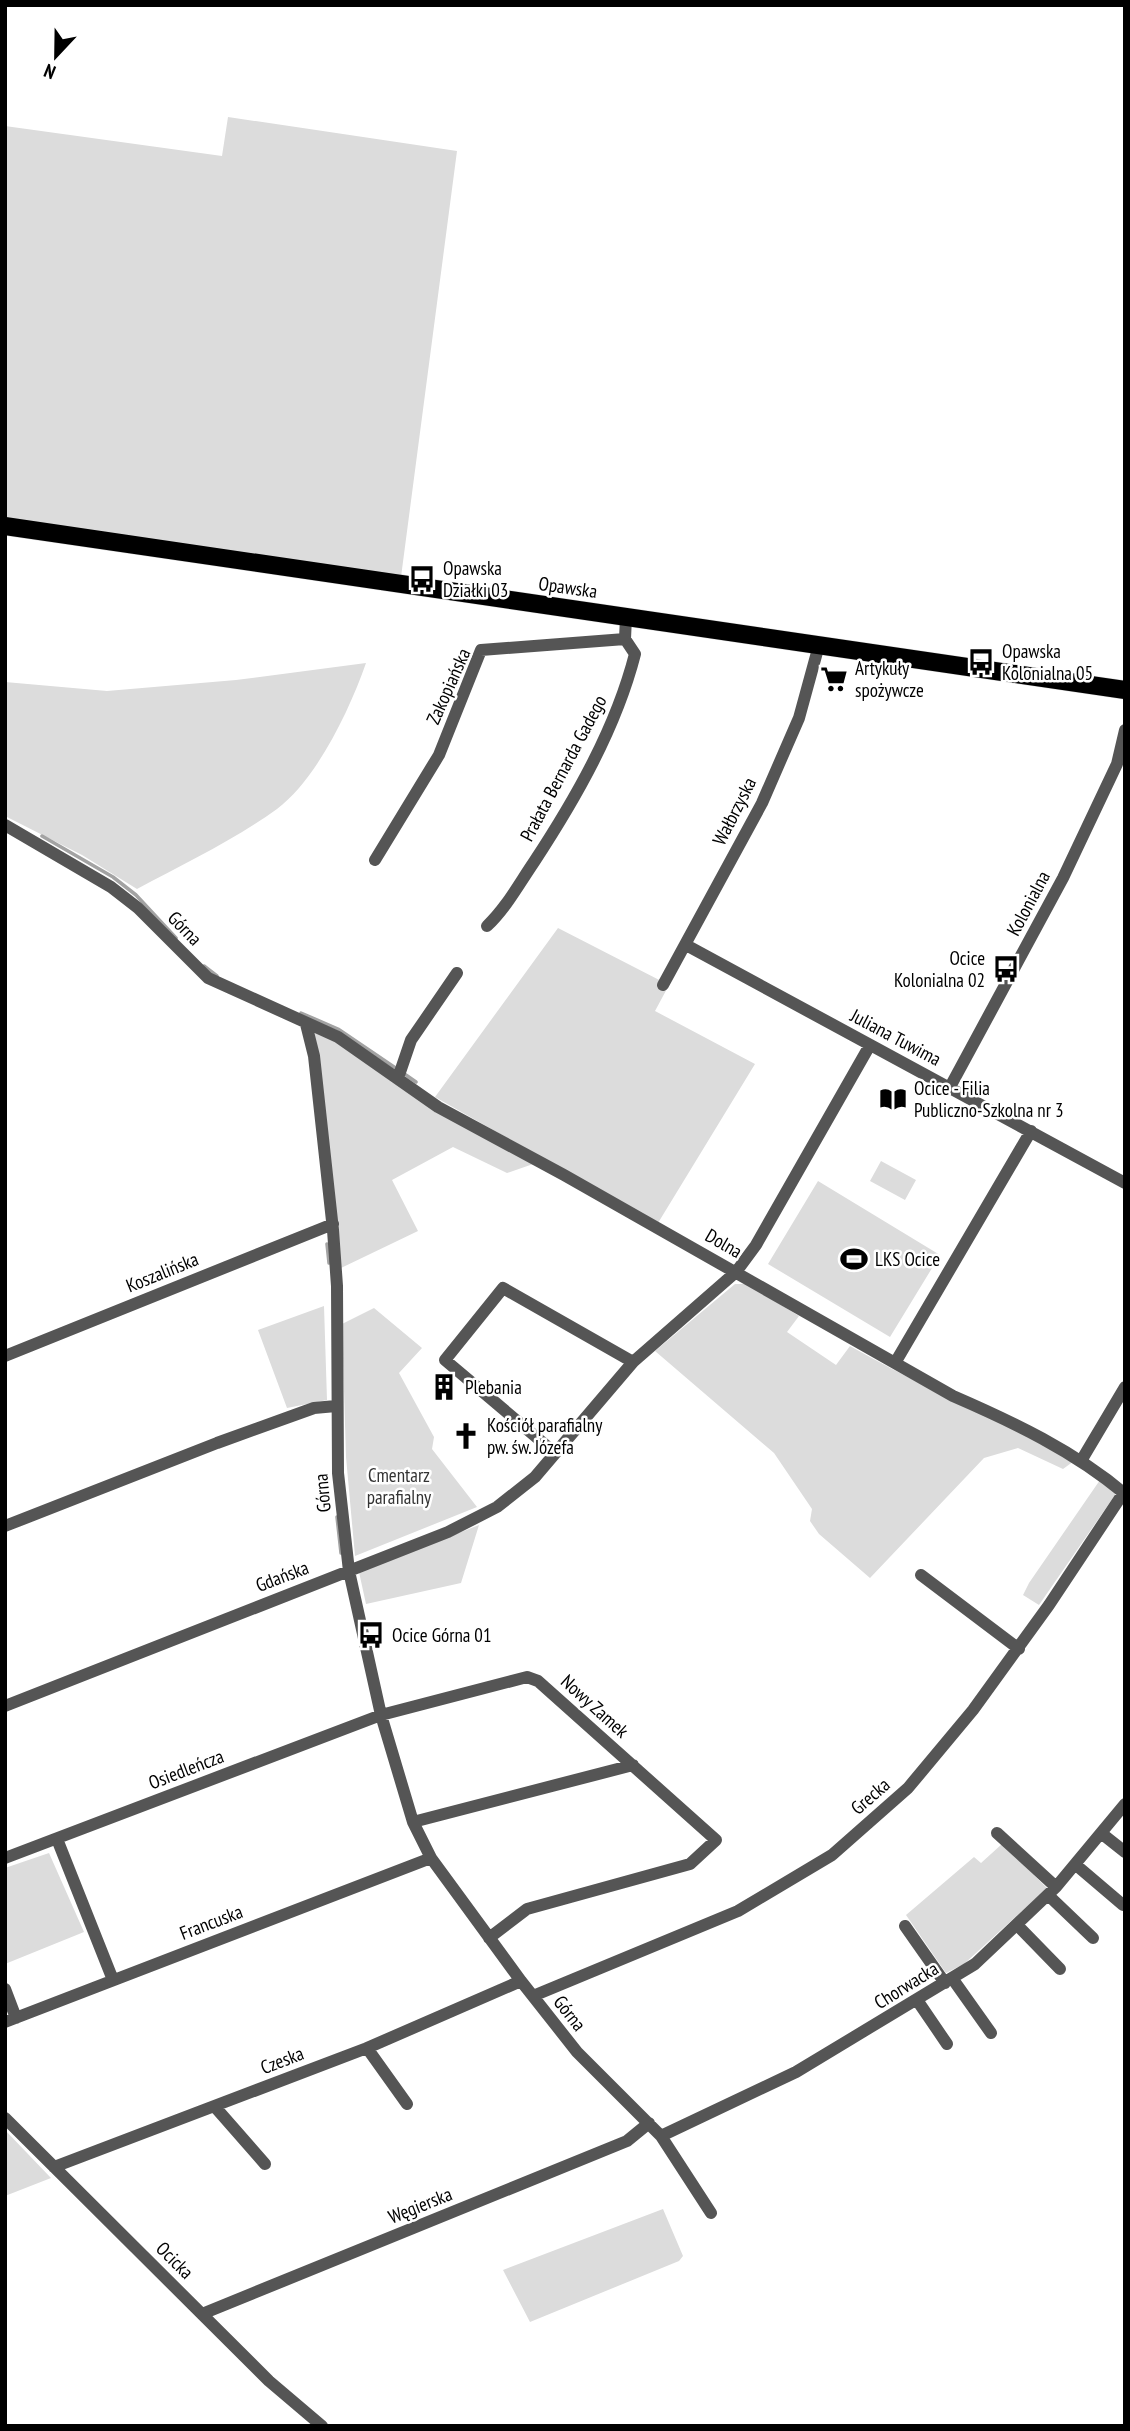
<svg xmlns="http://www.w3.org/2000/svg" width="1130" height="2431" viewBox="0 0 1130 2431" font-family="'PT Sans Narrow',sans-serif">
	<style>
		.green { fill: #dcdcdc }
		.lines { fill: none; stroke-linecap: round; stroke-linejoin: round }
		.stream { stroke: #a3a3a3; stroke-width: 3.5 }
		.primary-casing { stroke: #dbdbdb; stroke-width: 19 }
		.street { stroke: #555; stroke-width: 12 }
		.primary { stroke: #000; stroke-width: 18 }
		.labels { text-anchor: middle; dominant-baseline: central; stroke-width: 5; stroke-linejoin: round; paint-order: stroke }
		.poi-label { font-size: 19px; fill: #000; stroke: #fff; text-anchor: start }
		.street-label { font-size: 19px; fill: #000; stroke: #fff }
		.park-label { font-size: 19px; fill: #333; stroke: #fff }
	</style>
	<rect width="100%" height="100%" fill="#fff"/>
	<path class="green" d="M228,117L457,151L401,577L5,517V126L222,156Z
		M366,663C350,709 317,779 277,809C234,840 184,864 137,889L82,855L5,816V682L107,691L236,680Z
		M558,928L669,985L655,1011L755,1064L658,1223L435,1097Z
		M309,1027L337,1039L536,1163L507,1173L453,1147L392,1180L418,1231L341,1268Z
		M881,1161L916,1180L905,1200L870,1181Z
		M818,1181L940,1255L890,1337L768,1264Z
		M735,1284H747L799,1316L787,1332L836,1365L850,1346C924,1388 1000,1421 1074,1461L1063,1469L1018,1448L984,1458L870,1578L819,1534L810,1521L812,1509L774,1453L655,1351Z
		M324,1306L327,1400L287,1408L258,1330Z
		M374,1308L422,1348L399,1373L434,1437L432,1449L477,1507L355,1556L346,1457L342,1324Z
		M1100,1480L1117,1492L1039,1605L1023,1595L1029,1583Z
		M479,1525L461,1583L366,1604L359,1572Z
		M1002,1844L1047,1888L964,1964L946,1973L906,1915L974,1857L981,1863Z
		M49,1853L84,1932L5,1964V1868Z
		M5,2130L51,2178L5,2196Z
		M663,2209L683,2256L679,2261L530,2322L503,2270Z"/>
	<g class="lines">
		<path class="stream" d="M42,836L113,877L136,895L176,938
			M204,966L217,976
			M301,1013L338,1029L397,1069
			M403,1073L416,1082
			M327,1244L329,1263
			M337,1517L341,1553"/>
		<defs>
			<path id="primary" d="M5,526L1125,690"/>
		</defs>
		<use href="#primary" class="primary-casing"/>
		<path class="street" d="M5,825L111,887L138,908L208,978L338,1037L438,1107L564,1175L953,1396C1013,1422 1074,1451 1125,1494
			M375,860L439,755L481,650L625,639
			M487,926C506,908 519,884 534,862C576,798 616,728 635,654L625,639L626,617
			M686,945L1125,1183
			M663,985L762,803L799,718L819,645
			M306,1024L314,1056L333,1230L337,1286L338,1473L349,1571L381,1715L413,1822L431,1858L521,1981L577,2052L661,2136L711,2213
			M398,1078L411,1040L457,973
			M950,1087L1063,878L1117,764L1125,730
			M5,1356L333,1224
			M895,1363L1031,1131
			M555,1453L445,1360L503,1288L633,1362
			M1081,1461L1125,1387
			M5,1526L217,1443L314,1408L336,1406
			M921,1575L1019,1649
			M5,1706L448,1532L497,1507L535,1477L633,1362L736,1272L756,1245L870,1045
			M413,1822L633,1765
			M997,1833L1056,1887
			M1101,1833L1125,1852
			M57,1839L113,1980
			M5,1858L381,1715L527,1677L538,1681L716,1840L690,1864L527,1909L489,1938
			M1076,1865L1123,1905
			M1048,1895L1093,1938
			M905,1926L945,1983
			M1018,1926L1060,1969
			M952,1978L991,2033
			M5,1989L16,2018
			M533,1996L738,1911L832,1855L908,1788L973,1710L1049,1605L1124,1492
			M917,2000L947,2044
			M5,2022L431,1858
			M367,2048L407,2104
			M216,2108L265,2164
			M5,2118L269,2381L322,2426
			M661,2136L796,2072L975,1964L1056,1887L1125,1804
			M54,2167L367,2048L521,1981
			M202,2314L627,2141L649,2123"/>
		<use href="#primary" class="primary"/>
	</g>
	<defs>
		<symbol id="bus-bare" viewBox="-9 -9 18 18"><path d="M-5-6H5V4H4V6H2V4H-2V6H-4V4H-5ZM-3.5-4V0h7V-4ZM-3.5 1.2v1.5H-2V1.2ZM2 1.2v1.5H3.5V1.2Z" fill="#000" stroke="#fff" stroke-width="2.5" paint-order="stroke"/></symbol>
		<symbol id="supermarket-bare" viewBox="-9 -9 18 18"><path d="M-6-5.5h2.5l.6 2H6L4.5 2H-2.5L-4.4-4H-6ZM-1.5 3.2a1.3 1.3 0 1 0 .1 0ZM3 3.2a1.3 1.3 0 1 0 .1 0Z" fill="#000" stroke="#fff" stroke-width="2.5" paint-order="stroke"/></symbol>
		<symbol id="library-bare" viewBox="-9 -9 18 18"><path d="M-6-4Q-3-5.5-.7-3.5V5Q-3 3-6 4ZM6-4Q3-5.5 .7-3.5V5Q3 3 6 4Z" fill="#000" stroke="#fff" stroke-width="2.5" paint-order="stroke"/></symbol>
		<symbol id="stadium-bare" viewBox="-9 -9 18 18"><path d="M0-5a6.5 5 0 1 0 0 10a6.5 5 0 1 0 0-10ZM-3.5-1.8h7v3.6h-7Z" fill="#000" stroke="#fff" stroke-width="2.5" paint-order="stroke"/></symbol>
		<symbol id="building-bare" viewBox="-9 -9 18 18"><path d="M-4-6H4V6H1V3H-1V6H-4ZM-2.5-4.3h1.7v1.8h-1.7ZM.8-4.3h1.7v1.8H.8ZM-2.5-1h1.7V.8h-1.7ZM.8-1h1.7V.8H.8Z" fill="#000" stroke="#fff" stroke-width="2.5" paint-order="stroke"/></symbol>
		<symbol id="church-bare" viewBox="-9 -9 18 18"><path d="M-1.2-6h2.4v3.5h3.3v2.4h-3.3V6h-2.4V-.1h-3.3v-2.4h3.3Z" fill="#000" stroke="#fff" stroke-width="2.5" paint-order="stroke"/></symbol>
	</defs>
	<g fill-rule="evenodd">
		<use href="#bus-bare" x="403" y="560" width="38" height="38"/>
		<use href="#bus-bare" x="962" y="643" width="38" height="38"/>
		<use href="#supermarket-bare" x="815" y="660" width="38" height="38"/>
		<use href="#bus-bare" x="987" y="950" width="38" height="38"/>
		<use href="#library-bare" x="874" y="1080" width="38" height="38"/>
		<use href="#stadium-bare" x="835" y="1240" width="38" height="38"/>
		<use href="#building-bare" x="425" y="1368" width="38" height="38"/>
		<use href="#church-bare" x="447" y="1417" width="38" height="38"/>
		<use href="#bus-bare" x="352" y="1616" width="38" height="38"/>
	</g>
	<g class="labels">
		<g class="poi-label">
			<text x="443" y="568">Opawska<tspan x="443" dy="22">Działki 03</tspan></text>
			<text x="1002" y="651">Opawska<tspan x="1002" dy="22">Kolonialna 05</tspan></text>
			<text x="855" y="668">Artykuły<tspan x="855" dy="22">spożywcze</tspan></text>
			<text x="985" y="958" text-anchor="end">Ocice<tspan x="985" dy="22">Kolonialna 02</tspan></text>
			<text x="914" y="1088">Ocice - Filia<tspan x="914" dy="22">Publiczno-Szkolna nr 3</tspan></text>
			<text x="875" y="1259">LKS Ocice</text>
			<text x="465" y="1387">Plebania</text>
			<text x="487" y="1425">Kościół parafialny<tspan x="487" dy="22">pw. św. Józefa</tspan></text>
			<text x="392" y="1635">Ocice Górna 01</text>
		</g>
		<g class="street-label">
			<text transform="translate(568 587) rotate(8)">Opawska</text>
			<text transform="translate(448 686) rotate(-66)">Zakopiańska</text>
			<text transform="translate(563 768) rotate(-62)">Prałata Bernarda Gadego</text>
			<text transform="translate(734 811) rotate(-63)">Wałbrzyska</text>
			<text transform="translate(1028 903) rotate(-62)">Kolonialna</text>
			<text transform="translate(185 928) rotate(46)">Górna</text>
			<text transform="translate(896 1037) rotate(28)">Juliana Tuwima</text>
			<text transform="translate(724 1243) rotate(30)">Dolna</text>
			<text transform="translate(162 1272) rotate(-22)">Koszalińska</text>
			<text transform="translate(322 1493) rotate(-95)">Górna</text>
			<text transform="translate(282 1576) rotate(-21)">Gdańska</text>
			<text transform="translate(595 1706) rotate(42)">Nowy Zamek</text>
			<text transform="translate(186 1769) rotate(-21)">Osiedleńcza</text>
			<text transform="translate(870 1796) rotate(-41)">Grecka</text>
			<text transform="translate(211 1922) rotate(-21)">Francuska</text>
			<text transform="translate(906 1985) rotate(-32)">Chorwacka</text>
			<text transform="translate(570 2013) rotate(52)">Górna</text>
			<text transform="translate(282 2060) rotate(-21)">Czeska</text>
			<text transform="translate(420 2205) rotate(-22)">Węgierska</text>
			<text transform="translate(175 2260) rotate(45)">Ocicka</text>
		</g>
		<g class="park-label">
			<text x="399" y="1475">Cmentarz<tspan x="399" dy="22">parafialny</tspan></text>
		</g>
	</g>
	<rect width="1130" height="2431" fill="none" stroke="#000000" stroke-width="14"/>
	<g transform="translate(56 56) rotate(202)" stroke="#ffffff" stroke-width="5" paint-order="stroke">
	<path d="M0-5L12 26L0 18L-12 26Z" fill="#000000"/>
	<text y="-10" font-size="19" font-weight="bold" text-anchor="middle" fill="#000000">N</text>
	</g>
</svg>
